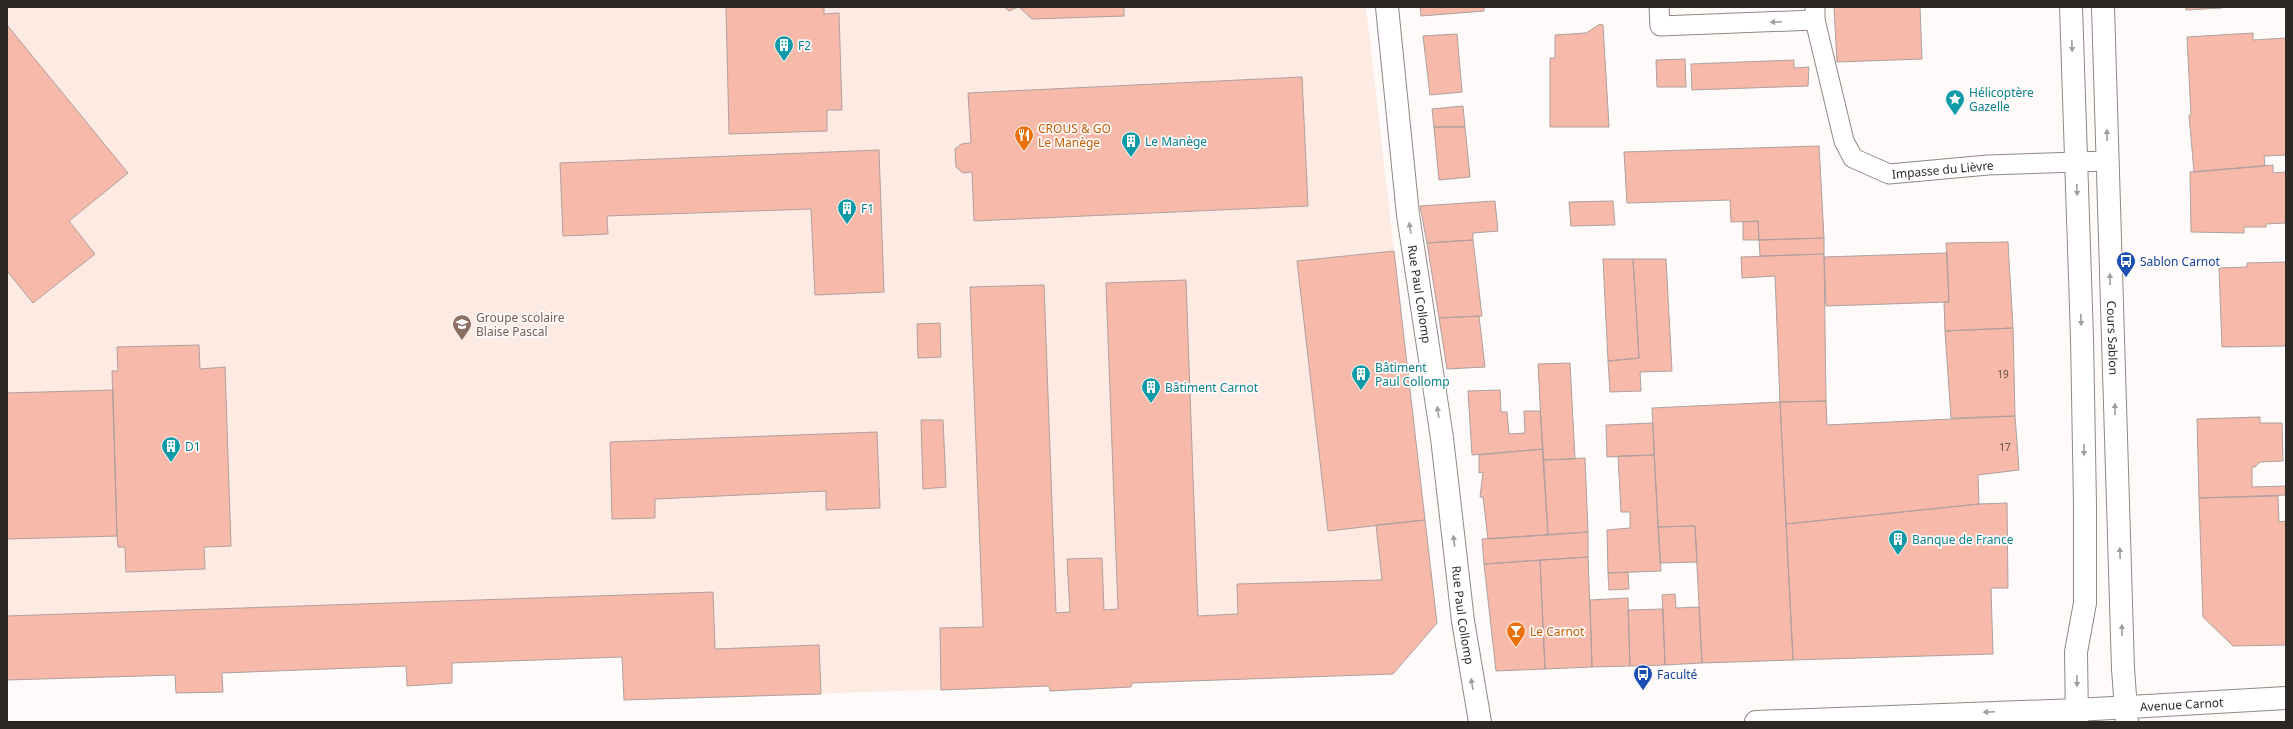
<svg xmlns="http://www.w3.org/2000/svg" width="2293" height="729" viewBox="0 0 2293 729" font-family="'Noto Sans',sans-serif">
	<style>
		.built { fill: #fceae3 }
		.building { fill: #f7b9aa; stroke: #afa09d }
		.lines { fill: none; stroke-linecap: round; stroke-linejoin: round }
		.lane-casing { stroke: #948782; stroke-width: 21 }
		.street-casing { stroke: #948782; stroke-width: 24 }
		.secondary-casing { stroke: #948782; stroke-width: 24 }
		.lane { stroke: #fff; stroke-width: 19 }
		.street { stroke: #fff; stroke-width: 22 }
		.secondary { stroke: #fff; stroke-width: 22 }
		.oneway { fill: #a09e9d }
		.labels { text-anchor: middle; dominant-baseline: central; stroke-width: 3.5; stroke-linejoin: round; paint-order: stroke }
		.number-label { font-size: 10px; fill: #604c47 }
		.culture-label { font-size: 12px; fill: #0d838f; stroke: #fdfaf9; text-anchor: start }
		.food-label { font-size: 12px; fill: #c56008; stroke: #fdfaf9; text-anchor: start }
		.street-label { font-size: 12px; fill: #2d2826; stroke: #fdfaf9 }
		.transit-label { font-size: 12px; fill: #164399; stroke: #fdfaf9; text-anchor: start }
		.education-label { font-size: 12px; fill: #785e54; stroke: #fdfaf9; text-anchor: start }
	</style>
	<rect width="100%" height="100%" fill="#fdfaf9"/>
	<path class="built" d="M7,7H1366L1437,623L1393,674L1132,683L1131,687L1050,691L1049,686L624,700L622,657L452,663V683L407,686L406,666L222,673L223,692L176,693L175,675L7,680Z"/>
	<path class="building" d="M726,7H824V14L839,13L842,110H827V131L729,134Z
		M1004,7H1018L1009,11Z
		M1019,7H1124V16L1032,19Z
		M1420,7H1484V11L1421,16Z
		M1834,7H1920L1922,59L1837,62Z
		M2186,7H2222V8L2186,10Z
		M1600,24L1603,25L1609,127H1550V58H1555V35L1586,33Z
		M7,25L128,173L69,221L95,254L33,303L7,271Z
		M2253,33V40L2286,38V155L2264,156L2265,166L2194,172L2189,115H2191L2187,37Z
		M1457,34L1462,92L1430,95L1423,36Z
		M1685,59L1686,87H1657L1656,60Z
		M1794,60V68L1809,67L1808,86L1692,90L1691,64Z
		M1302,77L1308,206L974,221L972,172L963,173L956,167L955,149L961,144L971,143L968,93Z
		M1463,106L1465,127H1434L1432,109Z
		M1434,127H1465L1470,177L1439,180Z
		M1819,146L1824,238L1759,240L1758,221L1731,222L1730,200L1627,203L1624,152Z
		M879,150L884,292L815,295L811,209L607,216L608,234L563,236L560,163Z
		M2273,165V173L2286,172V223L2266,224V227H2244V233L2191,232L2190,172Z
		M1495,201L1498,231L1473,233V240L1427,243L1420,206Z
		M1613,201L1615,225L1571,226L1569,202Z
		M1758,221L1759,240H1743V222Z
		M1824,238V254L1760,256L1759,240Z
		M1473,240L1482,316L1439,318L1427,243Z
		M2008,242L2013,328L1945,331L1944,302H1949L1946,243Z
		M1394,251L1425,520L1328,531L1297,261Z
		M1947,253L1949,302L1826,306L1824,257Z
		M1824,254L1826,401L1780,402L1775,276L1742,278L1741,257Z
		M1603,259H1633L1639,358L1608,361Z
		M1633,259H1666L1672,371L1640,372L1641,391L1610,392L1608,361L1639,358Z
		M2286,262V346L2222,347L2219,268L2247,267V263Z
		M1186,280L1198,616L1238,614L1237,584L1382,580L1376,525L1425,520L1437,623L1393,674L1132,683L1131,687L1050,691L1049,686L941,690L940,628L983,627L970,287L1044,285L1056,613L1070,612L1067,559L1102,558L1104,610L1118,609L1106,283Z
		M1479,316L1485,367L1447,369L1439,318Z
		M940,323L941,357L918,358L917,324Z
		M2013,328L2015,416L1951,418L1945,331Z
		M199,345L200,369L225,367L231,546L204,547L205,569L126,572L125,547H118L117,536L112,371H118L117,347Z
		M1570,363L1575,459L1543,460L1538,364Z
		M113,390L117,536L7,539V393Z
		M1500,390L1501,412H1507L1509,434L1525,433L1524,411H1540L1543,449L1472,455L1468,391Z
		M1826,401L1827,425L2015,416L2019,470L1978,475L1979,504L1786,524L1780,402Z
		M1780,402L1793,660L1702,663L1695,526L1658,527L1652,408Z
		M2260,417V423H2282L2283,461L2260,462L2255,467H2252V487L2286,486V495L2199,498L2197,419Z
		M921,420H943L946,487L923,489Z
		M1653,423L1654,455L1607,457L1606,425Z
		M877,432L880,508L826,510V491L655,499V518L612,519L610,442Z
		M1543,449L1548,535L1488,539L1483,497H1480L1483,472L1479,473V455Z
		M1654,455L1661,571L1608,573L1607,530L1630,528V512H1621L1618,456Z
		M1585,458L1588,532L1548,535L1543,460Z
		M2278,496L2279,522L2286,521V645L2233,646L2203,617L2199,498Z
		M2007,503L2008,588H1991L1993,654L1793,660L1786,524L1979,504Z
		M1695,526L1697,562L1660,563L1658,527Z
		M1588,532V557L1484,564L1482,539Z
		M1588,557L1592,667L1545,669L1540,560Z
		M1540,560L1545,669L1496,671L1484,564Z
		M1628,572L1629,589L1609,590L1608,573Z
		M713,592L715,649L819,645L821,694L624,700L622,657L452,663V683L407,686L406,666L222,673L223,692L176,693L175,675L7,680V616Z
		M1675,594L1676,608L1699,607L1702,663L1665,665L1662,595Z
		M1628,598L1630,666L1592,667L1590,600Z
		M1663,609L1665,665L1630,666L1628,610Z"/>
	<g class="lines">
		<defs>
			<g id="lane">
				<path d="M1659,7L1660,26L1815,20"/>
				<path id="s1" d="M1815,7V20L1844,141L1853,158L1889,174L1988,165L2108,161"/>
			</g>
			<g id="street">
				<path id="s2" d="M1387,7L1408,215L1442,438L1463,621L1480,722"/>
				<path id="s3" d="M1756,722L2077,710L2286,698"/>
			</g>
			<g id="secondary">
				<path d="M2071,7L2082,338L2085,504V603L2076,652L2077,722"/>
				<path id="s4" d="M2103,7L2123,669L2127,722"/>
			</g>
		</defs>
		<use href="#lane" class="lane-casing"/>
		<use href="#street" class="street-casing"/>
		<use href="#secondary" class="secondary-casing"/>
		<use href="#lane" class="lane"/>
		<use href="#street" class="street"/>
		<use href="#secondary" class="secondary"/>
	</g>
	<defs><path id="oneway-solid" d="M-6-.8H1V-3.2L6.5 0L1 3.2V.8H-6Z"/></defs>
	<g class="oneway">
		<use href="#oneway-solid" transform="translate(1776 22) rotate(178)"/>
		<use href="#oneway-solid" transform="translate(2072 46) rotate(88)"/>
		<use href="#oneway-solid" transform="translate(2107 135) rotate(-92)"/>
		<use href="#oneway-solid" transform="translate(2077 190) rotate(88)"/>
		<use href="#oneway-solid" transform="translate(1410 228) rotate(-99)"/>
		<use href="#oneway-solid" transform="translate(2110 279) rotate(-92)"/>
		<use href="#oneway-solid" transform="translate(2081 320) rotate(88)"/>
		<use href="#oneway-solid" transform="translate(2115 409) rotate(-92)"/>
		<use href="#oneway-solid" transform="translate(1438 412) rotate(-99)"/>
		<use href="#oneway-solid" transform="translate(2084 450) rotate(89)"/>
		<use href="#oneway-solid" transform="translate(1454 541) rotate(-97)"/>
		<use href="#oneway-solid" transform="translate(2120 553) rotate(-92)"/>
		<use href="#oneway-solid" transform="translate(2122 630) rotate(-91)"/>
		<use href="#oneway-solid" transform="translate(2077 681) rotate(89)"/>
		<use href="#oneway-solid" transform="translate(1472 684) rotate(-100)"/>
		<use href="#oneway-solid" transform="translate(1989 712) rotate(177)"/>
	</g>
	<defs>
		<symbol id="building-pin" viewBox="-11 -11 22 30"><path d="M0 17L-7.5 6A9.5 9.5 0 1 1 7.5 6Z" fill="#0f9aa8" stroke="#fdfaf9"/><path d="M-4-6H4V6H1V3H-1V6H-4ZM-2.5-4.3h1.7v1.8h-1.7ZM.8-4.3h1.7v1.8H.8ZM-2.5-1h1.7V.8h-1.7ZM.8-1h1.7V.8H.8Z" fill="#fff"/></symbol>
		<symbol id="sight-pin" viewBox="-11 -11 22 30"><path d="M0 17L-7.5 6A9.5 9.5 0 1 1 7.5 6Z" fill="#0f9aa8" stroke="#fdfaf9"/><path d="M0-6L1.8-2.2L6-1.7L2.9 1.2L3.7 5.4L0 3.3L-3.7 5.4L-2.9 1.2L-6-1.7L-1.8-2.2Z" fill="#fff"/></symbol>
		<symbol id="restaurant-pin" viewBox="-11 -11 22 30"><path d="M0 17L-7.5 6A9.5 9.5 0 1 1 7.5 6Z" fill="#e8710a" stroke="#fdfaf9"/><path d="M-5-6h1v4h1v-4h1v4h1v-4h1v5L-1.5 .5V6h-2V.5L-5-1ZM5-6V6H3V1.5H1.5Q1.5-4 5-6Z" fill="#fff"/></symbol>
		<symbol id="bus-pin" viewBox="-11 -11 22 30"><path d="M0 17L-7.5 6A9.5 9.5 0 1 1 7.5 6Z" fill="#1a4fb4" stroke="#fdfaf9"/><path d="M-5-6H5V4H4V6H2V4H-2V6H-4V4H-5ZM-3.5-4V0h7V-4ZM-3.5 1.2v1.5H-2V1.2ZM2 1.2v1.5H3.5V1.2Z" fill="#fff"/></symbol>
		<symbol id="school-pin" viewBox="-11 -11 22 30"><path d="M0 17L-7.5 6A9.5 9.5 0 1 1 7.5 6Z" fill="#8d6e63" stroke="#fdfaf9"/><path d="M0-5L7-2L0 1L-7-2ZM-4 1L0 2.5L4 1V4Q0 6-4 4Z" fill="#fff"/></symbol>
		<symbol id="bar-pin" viewBox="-11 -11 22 30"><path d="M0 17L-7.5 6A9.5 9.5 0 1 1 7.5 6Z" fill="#e8710a" stroke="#fdfaf9"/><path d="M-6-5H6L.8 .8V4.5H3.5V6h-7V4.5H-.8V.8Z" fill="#fff"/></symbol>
	</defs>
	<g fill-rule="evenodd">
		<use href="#building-pin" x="773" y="34" width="22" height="30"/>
		<use href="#sight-pin" x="1944" y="88" width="22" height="30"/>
		<use href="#restaurant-pin" x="1013" y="124" width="22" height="30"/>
		<use href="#building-pin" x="1120" y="130" width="22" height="30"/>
		<use href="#building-pin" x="836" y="197" width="22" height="30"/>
		<use href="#bus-pin" x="2115" y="250" width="22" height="30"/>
		<use href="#school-pin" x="451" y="313" width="22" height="30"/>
		<use href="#building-pin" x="1350" y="363" width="22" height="30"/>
		<use href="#building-pin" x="1140" y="376" width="22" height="30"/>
		<use href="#building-pin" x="160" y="435" width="22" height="30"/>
		<use href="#building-pin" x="1887" y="528" width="22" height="30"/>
		<use href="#bar-pin" x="1505" y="620" width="22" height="30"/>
		<use href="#bus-pin" x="1632" y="663" width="22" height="30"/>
	</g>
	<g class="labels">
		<g class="number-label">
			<text x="2003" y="374">19</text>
			<text x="2005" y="447">17</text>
		</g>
		<g class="culture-label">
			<text x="798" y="45">F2</text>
			<text x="1969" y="92">Hélicoptère<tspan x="1969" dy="14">Gazelle</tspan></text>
			<text x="1145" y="141">Le Manège</text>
			<text x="861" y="208">F1</text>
			<text x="1375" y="367">Bâtiment<tspan x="1375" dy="14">Paul Collomp</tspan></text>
			<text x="1165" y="387">Bâtiment Carnot</text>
			<text x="185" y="446">D1</text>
			<text x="1912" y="539">Banque de France</text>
		</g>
		<g class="food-label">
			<text x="1038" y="128">CROUS &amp; GO<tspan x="1038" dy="14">Le Manège</tspan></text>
			<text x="1530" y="631">Le Carnot</text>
		</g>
		<g class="street-label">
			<text stroke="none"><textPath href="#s1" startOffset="250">Impasse du Lièvre</textPath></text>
			<text stroke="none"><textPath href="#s2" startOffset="289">Rue Paul Collomp</textPath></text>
			<text stroke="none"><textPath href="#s4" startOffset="331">Cours Sablon</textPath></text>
			<text stroke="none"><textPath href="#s2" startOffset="613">Rue Paul Collomp</textPath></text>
			<text stroke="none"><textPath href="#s3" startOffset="426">Avenue Carnot</textPath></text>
		</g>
		<g class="transit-label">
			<text x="2140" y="261">Sablon Carnot</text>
			<text x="1657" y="674">Faculté</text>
		</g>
		<g class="education-label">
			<text x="476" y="317">Groupe scolaire<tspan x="476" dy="14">Blaise Pascal</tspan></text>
		</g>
	</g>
	<rect width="2293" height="729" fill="none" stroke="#2d2826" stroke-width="16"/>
</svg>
